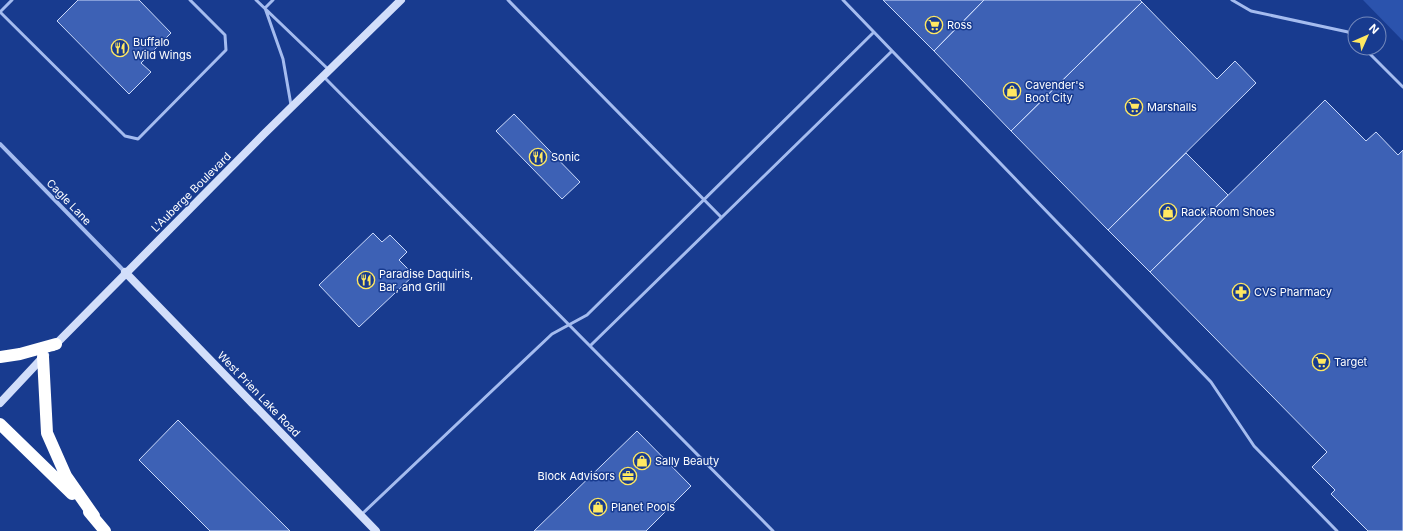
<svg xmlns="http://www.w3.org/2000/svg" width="1403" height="531" viewBox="0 0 1403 531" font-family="Inter,sans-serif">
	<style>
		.green { fill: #2b53ad }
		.building { fill: #3d61b5; stroke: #cbdafb }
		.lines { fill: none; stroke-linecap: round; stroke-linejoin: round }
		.lane { stroke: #a5bcef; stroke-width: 3 }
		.street { stroke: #a5bcef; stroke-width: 4 }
		.secondary { stroke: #d2defa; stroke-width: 8 }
		.highway { stroke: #fff; stroke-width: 12 }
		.labels { text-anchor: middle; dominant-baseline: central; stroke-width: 3; stroke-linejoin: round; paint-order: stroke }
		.poi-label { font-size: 11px; fill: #fff; stroke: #183b8f; text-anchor: start }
		.street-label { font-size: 11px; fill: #fff; stroke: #183b8f }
	</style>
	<rect width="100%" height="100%" fill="#183b8f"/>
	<path class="green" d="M1363,0H1403V41Z"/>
	<path class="building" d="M78,0H139L171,33L141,63L151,72L129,94L57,21Z
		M883,0H984L934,51Z
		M984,0H1140L1142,2L1011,131L934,51Z
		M1142,2L1217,79L1235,61L1256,83L1108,230L1011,131Z
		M1325,100L1366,141L1376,132L1398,155L1403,150V531H1368L1331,494L1335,490L1312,467L1327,452L1150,272Z
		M514,114L580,182L562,199L496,131Z
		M1186,153L1228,195L1150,272L1108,230Z
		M373,233L382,242L390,235L407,252L399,260L414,275L359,327L319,285Z
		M178,420L290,531H210L139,460Z
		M637,431L691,486L646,531H534Z"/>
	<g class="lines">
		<path class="lane" d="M12,0L0,12L125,136L138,139L226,50L225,35L190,0
			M256,0L328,69
			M273,0L265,8L283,59L291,105
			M508,0L721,217
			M843,0L1211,382L1254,446L1337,531
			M1232,0L1251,11L1348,32L1355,39
			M1364,48L1403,87
			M324,77L773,531
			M591,345L892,51
			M362,514L552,334L587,315L874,32"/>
		<path class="street" d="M0,144L125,272"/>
		<path class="secondary" d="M125,272L376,531
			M53,347L264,134L401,0
			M0,403L45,355"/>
		<path class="highway" d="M0,357L20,354L56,344
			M43,357L47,433L66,476L94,516
			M0,424L72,494
			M89,512L105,531"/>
	</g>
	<defs>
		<symbol id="supermarket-ring" viewBox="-11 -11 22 22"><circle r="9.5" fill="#183b8f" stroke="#ffe862" stroke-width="1.5"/><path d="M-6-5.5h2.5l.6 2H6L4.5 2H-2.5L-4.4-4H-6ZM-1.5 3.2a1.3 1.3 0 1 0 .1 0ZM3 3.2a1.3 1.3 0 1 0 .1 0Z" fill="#ffe862"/></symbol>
		<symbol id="restaurant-ring" viewBox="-11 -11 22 22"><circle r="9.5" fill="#183b8f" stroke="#ffe862" stroke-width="1.5"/><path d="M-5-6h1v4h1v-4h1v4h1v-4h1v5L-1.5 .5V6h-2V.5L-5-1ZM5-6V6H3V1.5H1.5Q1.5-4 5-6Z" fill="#ffe862"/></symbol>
		<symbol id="shop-ring" viewBox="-11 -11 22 22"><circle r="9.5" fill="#183b8f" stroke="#ffe862" stroke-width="1.5"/><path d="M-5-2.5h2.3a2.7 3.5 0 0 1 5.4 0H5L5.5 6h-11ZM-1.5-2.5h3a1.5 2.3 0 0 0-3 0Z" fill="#ffe862"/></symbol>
		<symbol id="pharmacy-ring" viewBox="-11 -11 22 22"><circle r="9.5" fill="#183b8f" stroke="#ffe862" stroke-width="1.5"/><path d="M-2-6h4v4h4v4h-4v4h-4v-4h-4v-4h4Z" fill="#ffe862"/></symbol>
		<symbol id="office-ring" viewBox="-11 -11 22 22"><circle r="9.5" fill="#183b8f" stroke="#ffe862" stroke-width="1.5"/><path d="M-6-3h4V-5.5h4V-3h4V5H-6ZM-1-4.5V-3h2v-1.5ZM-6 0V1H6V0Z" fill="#ffe862"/></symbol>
	</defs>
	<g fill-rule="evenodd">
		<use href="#supermarket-ring" x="924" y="15" width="20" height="20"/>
		<use href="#restaurant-ring" x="110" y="38" width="20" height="20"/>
		<use href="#shop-ring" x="1002" y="81" width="20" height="20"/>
		<use href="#supermarket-ring" x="1124" y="97" width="20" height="20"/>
		<use href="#restaurant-ring" x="528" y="147" width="20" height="20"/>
		<use href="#shop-ring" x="1158" y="202" width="20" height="20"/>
		<use href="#restaurant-ring" x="356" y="270" width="20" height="20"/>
		<use href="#pharmacy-ring" x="1231" y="282" width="20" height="20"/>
		<use href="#supermarket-ring" x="1311" y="352" width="20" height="20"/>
		<use href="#shop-ring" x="632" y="451" width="20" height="20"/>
		<use href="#office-ring" x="618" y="466" width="20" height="20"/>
		<use href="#shop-ring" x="588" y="497" width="20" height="20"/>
	</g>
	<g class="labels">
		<g class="poi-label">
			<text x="947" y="25">Ross</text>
			<text x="133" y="42">Buffalo<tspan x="133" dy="13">Wild Wings</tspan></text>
			<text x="1025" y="85">Cavender's<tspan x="1025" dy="13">Boot City</tspan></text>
			<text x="1147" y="107">Marshalls</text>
			<text x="551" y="157">Sonic</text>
			<text x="1181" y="212">Rack Room Shoes</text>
			<text x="379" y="274">Paradise Daquiris,<tspan x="379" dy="13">Bar, and Grill</tspan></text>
			<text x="1254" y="292">CVS Pharmacy</text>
			<text x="1334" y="362">Target</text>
			<text x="655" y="461">Sally Beauty</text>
			<text x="615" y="476" text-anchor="end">Block Advisors</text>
			<text x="611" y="507">Planet Pools</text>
		</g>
		<g class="street-label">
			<text transform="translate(191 192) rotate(-45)">L'Auberge Boulevard</text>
			<text transform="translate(69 202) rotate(46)">Cagle Lane</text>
			<text transform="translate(259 394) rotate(46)">West Prien Lake Road</text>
		</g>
	</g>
	<g transform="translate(1367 36) rotate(45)"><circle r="19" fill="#183b8f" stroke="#7489bc"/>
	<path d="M0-3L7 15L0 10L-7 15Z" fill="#ffe862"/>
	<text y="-6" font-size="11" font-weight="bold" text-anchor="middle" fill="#ffffff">N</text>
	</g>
</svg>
